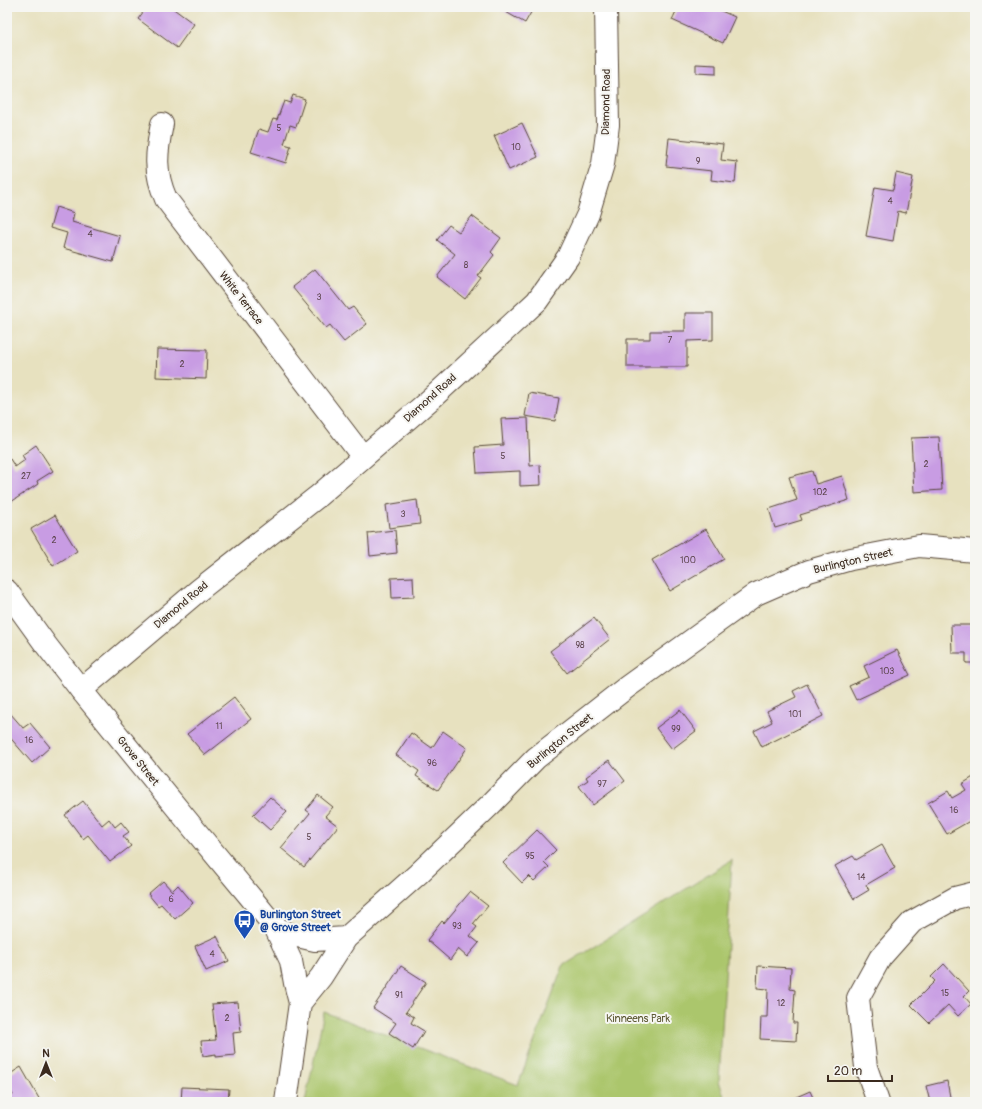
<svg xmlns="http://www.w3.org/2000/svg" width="982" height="1109" viewBox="0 0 982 1109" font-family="Pangolin,sans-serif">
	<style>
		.park { fill: #abc66c; stroke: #737845 }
		.building { fill: #c89ce3 }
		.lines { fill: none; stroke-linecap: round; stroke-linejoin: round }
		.street-casing { stroke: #554536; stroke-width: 24 }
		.secondary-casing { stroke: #554536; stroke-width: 24 }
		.street { stroke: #fff; stroke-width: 22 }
		.secondary { stroke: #fff; stroke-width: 22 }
		.labels { text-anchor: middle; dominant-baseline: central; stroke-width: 4; stroke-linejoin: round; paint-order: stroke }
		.number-label { font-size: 9px; fill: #5e464f }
		.street-label { font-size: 11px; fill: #3b2a1e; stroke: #f6f6f2 }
		.transit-label { font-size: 11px; font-weight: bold; fill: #164399; stroke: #f6f6f2; text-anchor: start }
		.park-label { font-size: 11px; fill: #5d5935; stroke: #f6f6f2 }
	</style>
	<rect width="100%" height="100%" fill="#f6f6f2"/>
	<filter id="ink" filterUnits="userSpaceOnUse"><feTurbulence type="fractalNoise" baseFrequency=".025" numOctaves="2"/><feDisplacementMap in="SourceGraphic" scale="8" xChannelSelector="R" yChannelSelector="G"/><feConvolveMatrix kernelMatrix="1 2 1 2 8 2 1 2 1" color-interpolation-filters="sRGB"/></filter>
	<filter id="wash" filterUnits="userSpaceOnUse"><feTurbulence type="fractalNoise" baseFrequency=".012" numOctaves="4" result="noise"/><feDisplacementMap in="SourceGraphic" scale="16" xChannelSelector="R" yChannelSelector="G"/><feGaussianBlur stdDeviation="0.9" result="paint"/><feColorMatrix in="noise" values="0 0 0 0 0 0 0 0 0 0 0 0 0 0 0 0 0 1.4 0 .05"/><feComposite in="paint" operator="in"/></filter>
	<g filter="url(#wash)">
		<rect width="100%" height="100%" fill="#e7e1bf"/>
		<path class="park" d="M732,860L719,1081L726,1102H305L324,1012L518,1085L563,966Z"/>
		<g id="blocks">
			<path class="building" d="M147,7H171L194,24L177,48L138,19Z
				M497,7H534L525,23Z
				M678,7H712L735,17L723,43L672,20Z
				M696,64L716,65V74L696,73Z
				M293,95L305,99L296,127L290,125L284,144L291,146L286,163L251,152L259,129L268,132L273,119L277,120L284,101L290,103Z
				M522,123L538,157L509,170L494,136Z
				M669,138L723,144L721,160L737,162L735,183L711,180L712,171L666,166Z
				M896,173L913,177L906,213L898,211L893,241L866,236L875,187L893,190Z
				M56,207L74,213L72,222L120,236L113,262L63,248L67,233L50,228Z
				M472,216L501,238L491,252L494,255L478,276L481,278L465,299L437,277L455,254L437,240L449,225L459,232Z
				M315,269L348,310L353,307L367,324L344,342L330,325L326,328L292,287Z
				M685,313H713V340L687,341V367H627V339H650V331H685Z
				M157,349L207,350L206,379L156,377Z
				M529,393L559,398L555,421L525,416Z
				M528,418L530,466L540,465L541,485L520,486V471L477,473L475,447L503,445L501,419Z
				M939,437L942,490L914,492L911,438Z
				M36,445L53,471L37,481L38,484L8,504L7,502V461L10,459L15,467L25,460L22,455Z
				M812,471L816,484L842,476L849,500L800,515L802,520L775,528L769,509L797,500L789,477Z
				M417,500L420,524L389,528L386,505Z
				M55,515L77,551L53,566L31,529Z
				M706,529L724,559L670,591L652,560Z
				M395,530L397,553L370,556L368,533Z
				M413,577L414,597L392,598L391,578Z
				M594,618L610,639L567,673L550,651Z
				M951,625H975V663H966V653H952Z
				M897,650L910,675L856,700L849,686L869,677L864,666Z
				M807,684L823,716L762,747L754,731L772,722L767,711L796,697L793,691Z
				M234,697L251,719L205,755L187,734Z
				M680,710L696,731L672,749L656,728Z
				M10,713L23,728L30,723L50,747L32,763L7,734V715Z
				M443,731L467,748L438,790L416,776L419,771L396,755L411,733L432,748Z
				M609,760L625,781L593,805L579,786L588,780L586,777Z
				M975,776V818L947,834L928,803L948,791L952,798L966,790L962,784Z
				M318,795L333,807L325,816L338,826L304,867L281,848L310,813L306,810Z
				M270,797L287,812L270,830L253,815Z
				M83,801L102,825L109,819L115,827L121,822L129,832L123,836L131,846L110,862L88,835L83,839L65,815Z
				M537,830L556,850L544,862L549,867L534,881L529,876L522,883L503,863Z
				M882,845L895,868L866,885L869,890L854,899L835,866L853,856L856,860Z
				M163,881L172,891L178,885L193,903L175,919L161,904L158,906L148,894Z
				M470,892L488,906L473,924L477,927L470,936L479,943L467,957L458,949L450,960L427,940L442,921L444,923Z
				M217,936L229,961L206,971L195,946Z
				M944,964L969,991L964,996L971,1004L958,1016L948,1005L929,1023L911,1005L935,981L931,977Z
				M401,966L426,982L406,1012L414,1017L411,1023L424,1031L413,1049L389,1033L396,1023L373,1008Z
				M758,966L791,968L790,989L795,990L793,1023H797L796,1041L760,1039L761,1017H767L768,989L757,988Z
				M238,1002L241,1032L233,1033L235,1055L216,1057V1054L203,1056L201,1041L216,1040L212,1004Z
				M21,1067L41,1102H7V1098L13,1095L7,1084V1076Z
				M947,1081L951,1102H930L926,1086Z
				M182,1087L229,1089L228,1102H181Z
				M810,1091L815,1102H785Z"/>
		</g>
	</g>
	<g filter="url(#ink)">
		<use href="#blocks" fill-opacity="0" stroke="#554536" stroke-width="1"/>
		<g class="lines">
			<defs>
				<path id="street" d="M162,124C156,153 154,172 166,199L363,457
					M81,690L199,590L317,497L432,398L537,301L568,257L588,214L603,164L608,125L606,7
					M878,1102L866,1067L858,998L880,958L912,922L955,898L975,893"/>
				<path id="secondary" d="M7,591L46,645L81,690L194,829L257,905L275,927L291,961L295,983L300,1003
					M275,927L289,934L315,940L346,938
					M286,1102L300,1003L321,977L346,938L418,874L491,804L536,758L627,687L756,594L809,571L851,559L919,546L975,551"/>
			</defs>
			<use href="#street" class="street-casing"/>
			<use href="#secondary" class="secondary-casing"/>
			<use href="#street" class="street"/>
			<use href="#secondary" class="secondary"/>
		</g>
	</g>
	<defs>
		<symbol id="bus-pin" viewBox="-11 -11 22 30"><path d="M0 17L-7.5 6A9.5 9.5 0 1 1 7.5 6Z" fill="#1a4fb4" stroke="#f6f6f2"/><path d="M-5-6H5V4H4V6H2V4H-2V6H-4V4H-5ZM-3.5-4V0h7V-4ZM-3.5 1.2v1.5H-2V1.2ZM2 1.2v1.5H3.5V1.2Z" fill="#fff"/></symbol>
	</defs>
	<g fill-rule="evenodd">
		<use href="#bus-pin" x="232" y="908" width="25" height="34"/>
	</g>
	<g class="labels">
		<g class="number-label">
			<text x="279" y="128">5</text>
			<text x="516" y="147">10</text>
			<text x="698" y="161">9</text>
			<text x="890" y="201">4</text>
			<text x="90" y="234">4</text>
			<text x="466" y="265">8</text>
			<text x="319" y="297">3</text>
			<text x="670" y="340">7</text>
			<text x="182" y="364">2</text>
			<text x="503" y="456">5</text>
			<text x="926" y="464">2</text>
			<text x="26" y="476">27</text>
			<text x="820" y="492">102</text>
			<text x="403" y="514">3</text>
			<text x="54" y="540">2</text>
			<text x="688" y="560">100</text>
			<text x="580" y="645">98</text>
			<text x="887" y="671">103</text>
			<text x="795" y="714">101</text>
			<text x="219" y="726">11</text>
			<text x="676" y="729">99</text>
			<text x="29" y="740">16</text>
			<text x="432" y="763">96</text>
			<text x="602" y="784">97</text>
			<text x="954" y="810">16</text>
			<text x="309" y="837">5</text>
			<text x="530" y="856">95</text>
			<text x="861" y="877">14</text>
			<text x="171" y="899">6</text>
			<text x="457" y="926">93</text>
			<text x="212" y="954">4</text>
			<text x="945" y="993">15</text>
			<text x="399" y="995">91</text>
			<text x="781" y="1003">12</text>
			<text x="227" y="1018">2</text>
		</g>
		<g class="street-label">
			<text transform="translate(606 102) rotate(-89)">Diamond Road</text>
			<text transform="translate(241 298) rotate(52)">White Terrace</text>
			<text transform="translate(430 398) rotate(-42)">Diamond Road</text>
			<text transform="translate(853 561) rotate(-13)">Burlington Street</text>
			<text transform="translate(181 605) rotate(-40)">Diamond Road</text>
			<text transform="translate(560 741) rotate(-39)">Burlington Street</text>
			<text transform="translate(138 761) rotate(51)">Grove Street</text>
		</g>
		<g class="transit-label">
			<text x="260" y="914">Burlington Street<tspan x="260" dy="13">@ Grove Street</tspan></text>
		</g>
		<g class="park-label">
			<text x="638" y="1018">Kinneens Park</text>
		</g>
	</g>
	<rect width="982" height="1109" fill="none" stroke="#f6f6f2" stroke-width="24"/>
	<g transform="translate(46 1063)" stroke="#f6f6f2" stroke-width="3" paint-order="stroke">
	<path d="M0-3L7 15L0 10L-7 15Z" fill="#3b2a1e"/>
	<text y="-6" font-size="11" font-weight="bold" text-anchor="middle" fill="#3b2a1e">N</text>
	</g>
	<path d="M828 1075v6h64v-6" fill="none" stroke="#3b2a1e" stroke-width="2"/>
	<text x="834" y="1075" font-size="12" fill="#3b2a1e" stroke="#f6f6f2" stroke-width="3" paint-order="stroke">20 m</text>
</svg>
